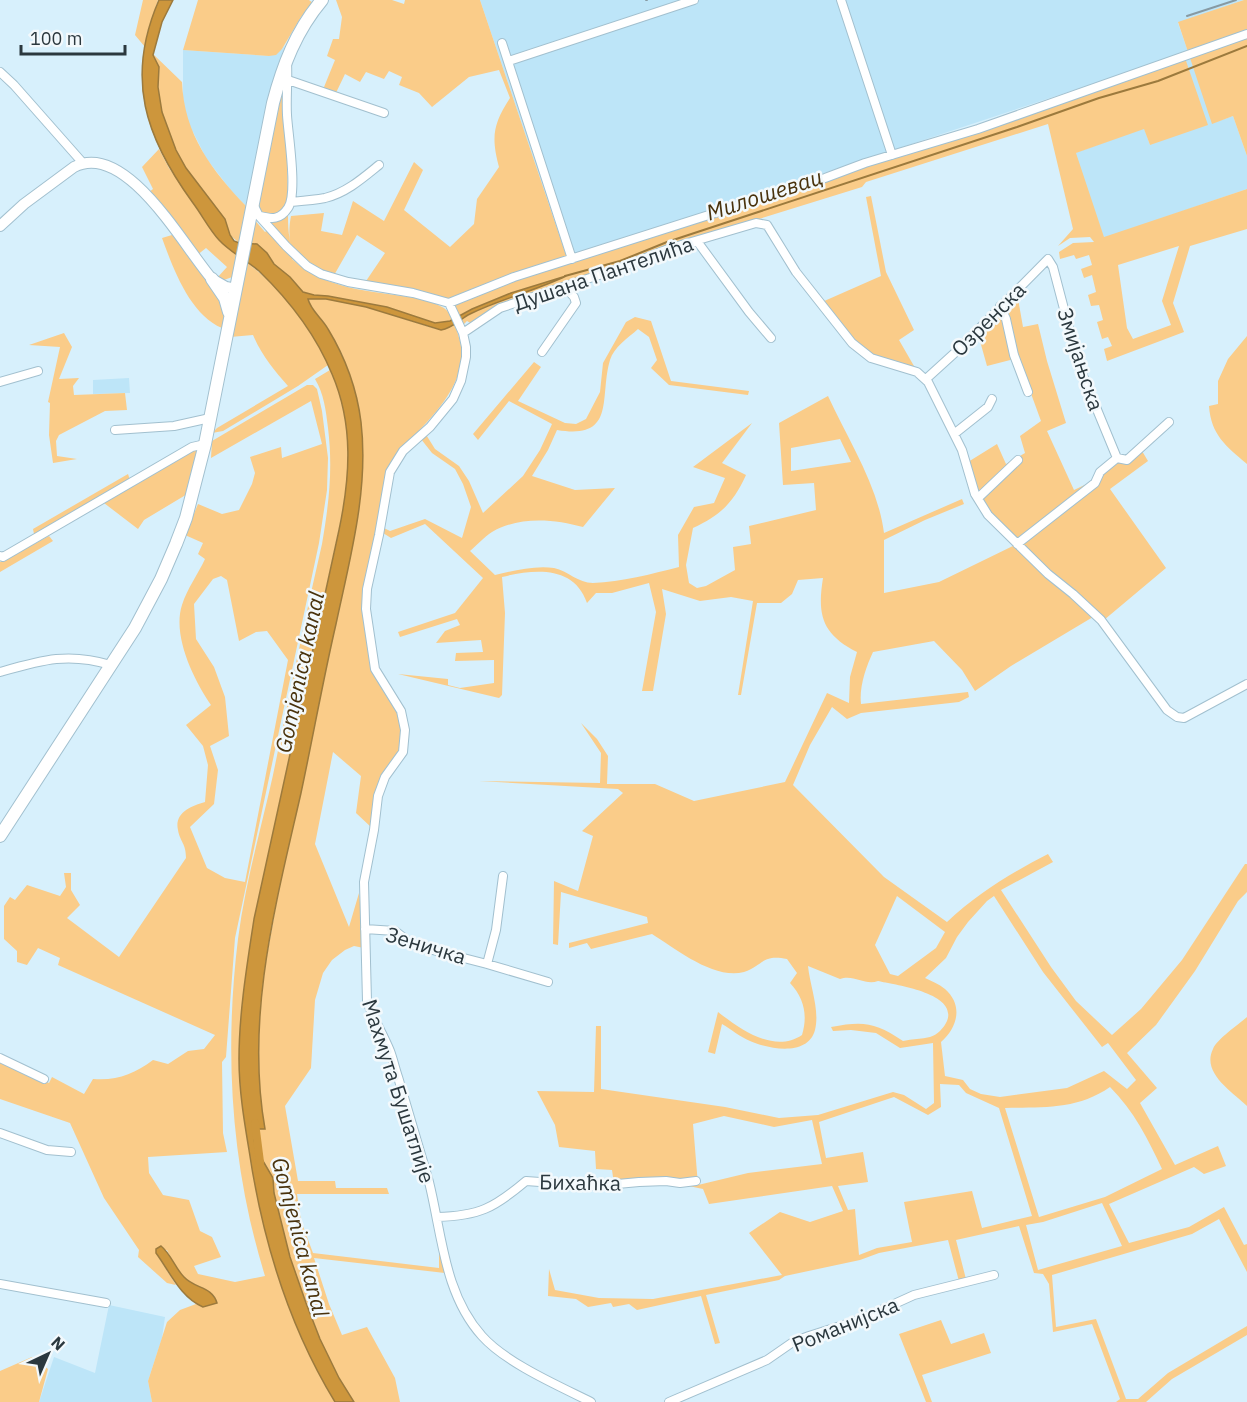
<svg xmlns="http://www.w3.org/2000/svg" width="1247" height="1402" viewBox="0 0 1247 1402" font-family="'IBM Plex Sans',sans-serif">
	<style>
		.built { fill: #bde5f8 }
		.green { fill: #facc89; fill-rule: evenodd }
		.water { fill: #cd963c; stroke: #9c7a3d; stroke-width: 1.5 }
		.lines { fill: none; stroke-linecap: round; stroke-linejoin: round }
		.stream { stroke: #9c7a3d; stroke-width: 2 }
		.canal { stroke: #cd963c; stroke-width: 8 }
		.minor-casing { stroke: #a2c0cf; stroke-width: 10 }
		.tertiary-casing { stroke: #a2c0cf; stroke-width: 12 }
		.secondary-casing { stroke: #a2c0cf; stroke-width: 14 }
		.minor { stroke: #fff; stroke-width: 8 }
		.tertiary { stroke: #fff; stroke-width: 10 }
		.secondary { stroke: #fff; stroke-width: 12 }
		.rail { stroke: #879aa3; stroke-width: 2 }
		.labels { text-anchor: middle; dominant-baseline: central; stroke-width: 5; stroke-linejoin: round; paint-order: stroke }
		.street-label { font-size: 21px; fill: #2b383e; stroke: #f3f9fc }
		.water-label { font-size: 22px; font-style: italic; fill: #49320c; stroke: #f3f9fc }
	</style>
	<rect width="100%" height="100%" fill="#d7f0fc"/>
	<path class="built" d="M480,0H1244L1178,23L1213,123L1233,116L1247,156V189L1104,238L1075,153L1144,128L1150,145L1183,54L567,258Z
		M285,45L268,97L247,207L233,193L206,158L187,120L183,98V50L269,56L282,49Z
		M129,378L130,393L93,394V380Z
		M109,1305L165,1317L162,1338L148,1381L152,1402H39L54,1357L95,1373Z"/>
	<path class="green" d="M143,0H158L147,33L145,47L135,35Z
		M198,0H309L313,3L301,17L282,49L276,55L269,56L183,50Z
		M336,0H392L404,4L405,0H480L567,258L457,295L446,301L364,284L385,253L357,235L333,277C321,273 300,261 293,250C288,241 289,226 291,216L324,213L321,231L342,235L353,201L384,221L414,162L423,170L404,210L450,247L474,224L477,199L499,167C491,137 493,124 510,98L499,70L469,77L432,107L419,93L399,85L402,77L389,71L384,79L366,72L360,82L345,74L334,97L322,92L335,60L327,56L333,39H339L342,17Z
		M1244,0H1247V156L1233,116L1212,124L1178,22Z
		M153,54L182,82C184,134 212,171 247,207L239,243L230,235L225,219L186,168L176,150L162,112L158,87L159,67Z
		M1185,58L1208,125L1150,145L1144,129L1076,153L1104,237L1247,189V229L1190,246L1173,303L1184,332L1107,361L1104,349L1112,346L1108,337L1102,339L1097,322L1103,320L1099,305L1091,306L1088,295L1096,292L1092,275L1084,278L1081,269L1092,265L1089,255L1076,259L1074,255L1060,259L1059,252L1073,243L1094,242L1090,237L1070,238L1058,246L1073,229L1048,124L866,182L862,187L743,224L493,309L472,324L467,321L461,327L452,308L457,301L515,279ZM1179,246L1162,301L1171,325L1133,339L1127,328L1118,265Z
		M285,69L288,201L278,215H262L258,208L260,195Z
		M159,149L169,168L211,229L220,241L238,255L235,276L224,280L217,278L227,267L206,248L196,256L149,192L153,189L142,167Z
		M871,196L886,272L914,330L899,340L918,373L866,352L822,302L881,276L866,197Z
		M288,210C288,227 288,241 295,256L292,259C329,293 381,291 427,300C433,303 439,305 444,308C453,314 457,331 460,341C469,381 435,414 410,440C400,451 390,460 386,474L364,613L368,650L373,670L401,719L402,731L398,754L386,771L372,828L356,813L361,776L333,752L315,844L349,927L359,893L364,948L354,946L345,950L332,960L323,973L315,1000L311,1068L285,1106L298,1181H335L336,1188H387L389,1194H297L301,1221L313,1253L439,1268V1247L445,1273L314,1258L329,1304L342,1335L367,1327L395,1378L400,1402H354L339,1378L320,1339L290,1260L274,1193L273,1178L256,1149L254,1139L257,1129H265L260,1099L258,1056L259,1013L265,967L279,889L359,512L357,403L342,354L323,321L312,310L308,299H326L366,307L436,329L430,322L387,307L328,296L314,295L303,292L290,277L274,264L267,253L249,243L253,218L265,232L269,229L267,222Z
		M172,235L210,283L226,313L222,328C190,315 173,268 162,238Z
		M245,261C280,287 309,325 328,365L298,386L223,431L212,433L217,428L288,386C274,370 262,356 253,335L230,337Z
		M1017,293L1023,327L1038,324L1047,361L1066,423L1047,431L1074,490L1093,481L1139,446L1148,461L1110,489L1166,568L1104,620L1098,614L1011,666L975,691L962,670L934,641L873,652C866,667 859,687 861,704L968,692L969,697L959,702L861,713L847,719L832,707L810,745L793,785L884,877L947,922C978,893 1011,873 1048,854L1053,862L1001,890L1051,967L1076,1001L1112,1035L1141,1009L1182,960L1245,864H1247V892L1238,901L1195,971L1156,1025L1127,1053L1157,1088L1140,1103L1175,1165L1218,1146L1226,1166L1204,1174L1194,1167L1109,1204L1129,1243L1189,1227L1224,1207L1244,1245L1247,1244V1272L1219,1219L1192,1234L1052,1275L1056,1327L1096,1319L1126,1399H1138L1168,1373L1247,1326V1335L1172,1379L1146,1402H1116L1120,1399L1092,1324L1053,1332L1049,1284L1043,1274L1034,1273L1019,1226L956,1240L967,1283L960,1285L948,1240L879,1253L860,1260L785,1276L779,1280L706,1295L720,1343L715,1344L701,1296L637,1310L629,1304L613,1307L611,1303L588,1307L576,1299L548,1296L549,1269L555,1290L599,1298L653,1299L782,1275L749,1233L780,1212L810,1222L843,1211L832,1186L709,1204L703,1189C672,1181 646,1181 614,1184L612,1170L596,1169L595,1151L559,1147L555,1125L537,1091L594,1092L596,1026H601V1089L725,1107L779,1118L818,1115L893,1092L904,1095L926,1109L934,1103L933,1043L900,1048L876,1033L851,1030L833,1031L831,1027C863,1021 875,1022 903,1041C912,1039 922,1039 930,1037C937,1035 944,1028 947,1021C958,993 896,985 878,981C865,986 854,974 840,979L808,966C810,986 820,1010 815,1030C808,1057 768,1049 750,1041C740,1037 731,1029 722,1024L715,1054L708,1052L718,1012C740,1029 774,1054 802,1035C808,1015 804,998 790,983L797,973L787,959C761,954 763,966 744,972C714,980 676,949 652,934L591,949L587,943L569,948V943L648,923L647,917L561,892L558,945L553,944L554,881L578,891L593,836L582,831L623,793L618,789L479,781L600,783L601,753L581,723L597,739L608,756L607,784H655L694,801L785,782L827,693L849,703L850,677L857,652C822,634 817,615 823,578L798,580L792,594L781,603H757L741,695H738L753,601L731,597L700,601L662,589L666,614L653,691H642L656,612L649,583L612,593H596L587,603C574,565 534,569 502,577L505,613L502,695L499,698L398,674L448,679V685L460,688L494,683V660L455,661L456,653L483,652L481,640L436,643L445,631L460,625L457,619L400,637L398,632L455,613L483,578L425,524L391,538L383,533L384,528L390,531L425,519L462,538L471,507L463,484L455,469L432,453L421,439L425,433L435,449L459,466L469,481L483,513L523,476L540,450L552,424L509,401L478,440L473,434L534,362L541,367L518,401L565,423L576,424L586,419L600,392L603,363L626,322L635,317L651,321L671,381L749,391L748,395L669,385L651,368L657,360L649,337L638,329C628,338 614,347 610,360C599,397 617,440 557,430L548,450L532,476L575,490L615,488L583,527C554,519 519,516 492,532C484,537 477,545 470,551L495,575C513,571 535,565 554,568C568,571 578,583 593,583C622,582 651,574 679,567L678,535L694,507L714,503L725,478L693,467L752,423L722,463L746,475C733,503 721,515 693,528L686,565L689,583L697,588L706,586L735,570L733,547L751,544L749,526L816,510L814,483L783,485L779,423L828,396C848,440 878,485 884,533L962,499L964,504L925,520L884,540V593L939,582L1019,543L978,498L968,462L997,444L1006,464L1025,453L1020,436L1041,421L1018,358L987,366L978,334ZM840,439L851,462L791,471V448ZM897,896L945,932L936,948L898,976L890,974L875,945ZM994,896L1043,972L1102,1047L1108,1043L1136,1080L1127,1089L1104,1071L1067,1088L1000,1097L981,1094L970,1089L963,1080L945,1076L941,1042C957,1028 964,1006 945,989C939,984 931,981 925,978L946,958L957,937L968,922L987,901ZM940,1084L959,1085L966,1093L999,1108L1032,1216L982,1228L972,1191L904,1202L912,1242L877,1248L859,1255L855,1209L848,1210L838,1186L868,1182L863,1152L826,1158L819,1122L894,1097L928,1115L941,1107ZM1110,1087C1134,1111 1148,1139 1162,1169L1105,1197L1039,1217L1005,1108C1043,1107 1077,1110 1110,1087ZM724,1116L774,1127L812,1120L822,1164L748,1173L698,1185L693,1124ZM1102,1203L1122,1246L1038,1270L1026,1225L1043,1222Z
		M64,333L72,347L59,379L79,378L73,386L74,395L125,393L127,410L105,411L59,435L56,441L57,456L77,459L53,463L49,435L50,403L48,402L60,347L29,345Z
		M1247,336V464C1226,446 1211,435 1209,406L1218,404V381L1228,359Z
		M330,370C349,409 351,460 345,501L254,919C247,965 239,1013 239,1059C239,1090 244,1120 249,1150C262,1238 288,1325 335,1402H152L148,1381L167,1322L180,1310L196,1304L203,1307L209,1305L215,1297C209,1290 203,1289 194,1285C180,1278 173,1263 167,1250L156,1253L176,1285L167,1283L138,1257L139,1250L104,1198L70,1123L0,1099V1062L1,1060L49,1083L52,1077L84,1094L93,1079C117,1081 134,1074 153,1060L168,1064L188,1051L204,1049L215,1035L58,965L60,958L38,948L27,965L17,962V951L4,939V906L10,897L15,900L27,885L60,896L66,887L64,873H71V890L80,905L67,918L119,957L186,858C186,843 180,842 178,830C174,813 191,806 205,802L208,765L203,746L186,725L211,705C194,680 172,636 182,605C187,589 198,574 205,559L198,554L203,543L185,535L198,504L222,514L239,510L252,484L255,473L250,457L281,447L282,458L322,444L311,401L211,458L212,441L307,385H313L317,389L322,411L328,458L327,490L319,543L235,938L226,1057L222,1062L223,1133L227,1152L148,1157L149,1173L163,1195L189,1200L200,1231L212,1237L221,1257L194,1266L198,1274L235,1282L265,1276C231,1166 224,1053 238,939C245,884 261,829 273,775C289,698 304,621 322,544C329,503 333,469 328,428C326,411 324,394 315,379ZM221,576L227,580L239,641L256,632L267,631L288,660L245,882L225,878L207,868L190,827L214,804L218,770L210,746L229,736L225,697L214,667L196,639L194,604L213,579Z
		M197,450L189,493L144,520L138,529L104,503L189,452Z
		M128,474L130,480L34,534L33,529Z
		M49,536L53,541L0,572V562Z
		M1247,1017V1106C1233,1092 1201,1073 1213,1049C1217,1039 1238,1025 1247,1017Z
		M941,1320L951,1344L984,1333L991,1353L922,1375L932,1402H926L899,1334Z
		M32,1357L48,1369L39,1402H0V1371Z"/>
	<path class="water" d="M159,0H173L162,22L153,55L159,67L158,87L162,112L176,150L186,168L225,219L230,235L234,241L239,243L257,244L267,253L274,264L290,277L303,292L314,295L328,296L387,307L435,323L450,321L472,309L511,293L566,276C535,291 500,299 470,314C460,319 453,328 441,330L366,307L326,299H308C311,311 322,318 328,329C345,357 357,390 361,422C369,490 350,558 336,624C323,680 313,737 301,793C276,903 245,1016 265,1129H257L254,1139L256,1149L273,1178L274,1193L290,1257L306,1303L320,1339L339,1378L354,1402H335C288,1325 262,1238 249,1150C244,1120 239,1090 239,1059C239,1013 247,965 254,919L339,530C350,478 354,425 332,374C316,335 289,300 259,271C246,260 230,252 219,240C209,229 202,215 193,203C145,137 125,78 159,0Z
		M161,1246C171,1254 175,1268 184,1277C195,1289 212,1286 217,1303L203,1307C180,1297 170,1272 156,1253V1249Z"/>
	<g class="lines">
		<path class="stream" d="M565,276L620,261L667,242L1017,127L1099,98L1158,81L1247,46"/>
		<path class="canal" d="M255,1123L260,1162"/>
		<defs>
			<path id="minor" d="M841,0L892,155
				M502,43L572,259
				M509,61L694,0
				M0,72L14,85L82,162
				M288,80L384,113
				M291,202C302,201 314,200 325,198C346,193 363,178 379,165
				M253,204L259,216L286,246L307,266L321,274L348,282L413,293L449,303L463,333L466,347V357L461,381L453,399L430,427L403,451L390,472L379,535L367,589L366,609L375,669L401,711L405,730L403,752L385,777L378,796L374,830L364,882L367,1001C373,1018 383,1034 390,1051C393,1059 395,1068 398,1077C408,1112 419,1147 429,1182C442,1234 444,1294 482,1336C506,1363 559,1386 591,1402
				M260,216C272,219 280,220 288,208C298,193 288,134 287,115C286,98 288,80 287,63
				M697,241L749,312L771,338
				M449,303L514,277L825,178L865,163L978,129L1247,34
				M1000,306L1006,319L1014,355L1028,392
				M463,333L500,308L617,269L671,248L756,223L767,225L796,272L852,343L871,358L917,372L928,382L962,450L975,494L988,515L1048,574L1073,594L1101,620L1167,710L1177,717L1184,718L1247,684
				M542,352L576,303L574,297L565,287
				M926,379L959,349L1048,259L1053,267L1079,366L1117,458
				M0,382L38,371
				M115,430L174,426L210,418
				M954,434L988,407L992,399
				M978,498L1018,460
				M1017,544L1095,483L1100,472L1117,458L1127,460L1169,422
				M0,556L3,557L192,447L205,444
				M0,672C42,660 68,652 111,665
				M365,929L395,931L413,945L487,964L548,982
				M487,964L496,930L503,876
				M0,1058L44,1079
				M0,1133L47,1150L71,1152
				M437,1217C479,1216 494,1208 526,1181L596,1186L639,1182L666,1181L680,1183L696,1181
				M0,1284L106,1303
				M669,1402L767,1360L793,1342L809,1336L859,1320L914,1295L994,1275"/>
			<path id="tertiary" d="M0,226L24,204L74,167C126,140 184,247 212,279L226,287L236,289"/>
			<path id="secondary" d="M212,279L225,298L229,312
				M0,836L135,628L161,579L176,544L186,518L205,444L273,103C283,65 296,31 322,0"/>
		</defs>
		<use href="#minor" class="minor-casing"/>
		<use href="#tertiary" class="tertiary-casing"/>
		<use href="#secondary" class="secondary-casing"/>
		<use href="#minor" class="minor"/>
		<use href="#tertiary" class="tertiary"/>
		<use href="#secondary" class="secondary"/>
		<path class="rail" d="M646,0H647
			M1187,16L1236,0"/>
	</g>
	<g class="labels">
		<g class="street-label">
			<text transform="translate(603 273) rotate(-19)">Душана Пантелића</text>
			<text transform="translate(988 319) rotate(-45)">Озренска</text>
			<text transform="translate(1081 359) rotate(72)">Змијањска</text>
			<text transform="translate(426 945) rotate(17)">Зеничка</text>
			<text transform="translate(399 1091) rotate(72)">Махмута Бушатлије</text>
			<text transform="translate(580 1182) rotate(1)">Бихаћка</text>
			<text transform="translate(845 1324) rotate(-22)">Романијска</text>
		</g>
		<g class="water-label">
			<text transform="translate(764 194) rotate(-18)">Милошевац</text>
			<text transform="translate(299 672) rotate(-78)">Gomjenica kanal</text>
			<text transform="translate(301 1237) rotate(75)">Gomjenica kanal</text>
		</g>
	</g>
	<g transform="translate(48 1354) rotate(44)" stroke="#f3f9fc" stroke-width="4.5" paint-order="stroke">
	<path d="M0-4.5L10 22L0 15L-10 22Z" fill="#2b383e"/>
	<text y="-9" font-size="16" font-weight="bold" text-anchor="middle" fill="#2b383e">N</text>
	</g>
	<path d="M21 45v9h104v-9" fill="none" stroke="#2b383e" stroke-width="3"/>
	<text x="30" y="45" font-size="18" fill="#2b383e" stroke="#f3f9fc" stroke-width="4.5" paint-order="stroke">100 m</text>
</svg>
